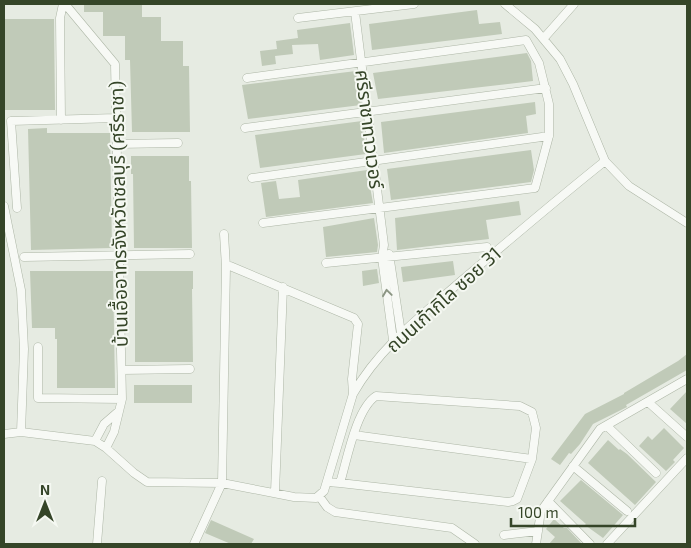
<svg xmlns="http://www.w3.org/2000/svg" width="691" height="548" viewBox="0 0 691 548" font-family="'Exo 2','Noto Sans Thai',sans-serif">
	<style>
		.building { fill: #c0cab8 }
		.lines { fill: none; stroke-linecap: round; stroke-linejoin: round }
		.minor-casing { stroke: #adb6a6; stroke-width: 9 }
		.minor { stroke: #f7f9f5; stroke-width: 8 }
		.oneway { stroke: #8c9684 }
		.labels { text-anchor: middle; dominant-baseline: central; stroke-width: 4; stroke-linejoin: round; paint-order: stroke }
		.street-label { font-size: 19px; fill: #354528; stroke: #f5f8f2 }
	</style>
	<rect width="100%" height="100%" fill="#e6ebe2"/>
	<path class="building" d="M84,4H142V17H161V41H183V66H189L190,132H132L130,60H125V36H103V12H84Z
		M477,10L479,24L500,22L502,34L372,50L369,24Z
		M4,19H54L55,110H4Z
		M350,23L354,55L320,60L318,44L292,45L293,54L275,56L276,64L262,66L260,51L277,49L276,41L298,38L297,30Z
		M527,53L531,61L533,81L378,99L373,73Z
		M356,71L361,105L248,119L242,85Z
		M535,102L536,114L526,116L528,133L384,153L381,122Z
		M362,121L366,154L260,168L255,135Z
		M47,128V133H110L112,248L31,250L28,129Z
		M531,150L534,170L531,182L391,200L387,169Z
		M131,156H189V181H191L192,248H134L133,174H131Z
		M367,170L373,203L266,217L261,183L276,181L279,199L300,197L298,180Z
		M519,201L521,215L486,220L489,239L397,250L395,218Z
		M374,218L378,245L377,252L326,257L323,227Z
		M453,261L455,275L403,282L401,267Z
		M377,269L379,283L363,286L362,271Z
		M30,271H113L115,388H57V339H55V328H32Z
		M135,271H193V289H192L193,362H135Z
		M687,354V370L626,405L627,407L593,424L580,444L571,454L569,453L560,465L551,459L585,414L624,394V393L678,361Z
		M134,385H192V403H134Z
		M687,391V424L670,409Z
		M664,428L684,448L673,460L675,462L666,471L639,446L648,436L652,440Z
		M608,440L619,450L620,449L627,454L656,482L635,505L588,463Z
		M581,480L623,515L603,538L585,525L586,524L560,501Z
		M554,519L564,528H567L582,544H549L555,537L546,529Z
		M211,520L254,539L251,544H231L205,533Z"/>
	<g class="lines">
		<defs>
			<path id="minor" d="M65,4L115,64L122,399L114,432L106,448
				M505,4L535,29L560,59L573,84L605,161L629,186L687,223
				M355,12L384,245L382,258L393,340
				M298,18L414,4
				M544,38L574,4
				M247,78L526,40L539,63L549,104V136L535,188L263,223
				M61,120L60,18L63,4
				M245,128L546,88
				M117,144L178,143
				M252,178L549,136
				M4,206L21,290L24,349L21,432
				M17,208L11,121L116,118
				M389,254L401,333
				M24,257L190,254
				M326,263L487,247
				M226,267L230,266L354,318L358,324L352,379L353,394
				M38,347V398L122,399
				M122,370L190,369
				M648,402L687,437
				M607,426L656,473
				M4,434L21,432L95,441L106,448L134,473L147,482L222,483L294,497L316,498L324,491L353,394C379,348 421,316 460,282C508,241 556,200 605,161
				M354,435L532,459
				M95,441L104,424L119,411
				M573,466L627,511
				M327,482L340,483L508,502L513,501L517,499L532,459L536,428L532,412L520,406L376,396C356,409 347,460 340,483
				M275,492L283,287
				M319,496L327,507L335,512L452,528L475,544
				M548,501L590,544
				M504,535L538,531
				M97,544L102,481
				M194,544L222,483L226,267L224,234
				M536,544L541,511L600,429L687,379
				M607,544L687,458"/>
		</defs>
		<use href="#minor" class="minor-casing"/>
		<use href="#minor" class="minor"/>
	</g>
	<defs><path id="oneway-chevron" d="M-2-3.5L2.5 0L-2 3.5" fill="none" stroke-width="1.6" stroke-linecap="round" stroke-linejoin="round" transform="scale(1.25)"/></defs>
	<use class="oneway" href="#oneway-chevron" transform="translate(387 293) rotate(-98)"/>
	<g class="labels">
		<g class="street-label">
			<text transform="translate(370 129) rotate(83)">ศรีราชาทาวเวอร์</text>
			<text transform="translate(118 214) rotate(-91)">บ้านเอื้ออาทรจังหวัดชลบุรี (ศรีราชา)</text>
			<text transform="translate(443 299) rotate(-42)">ถนนเก้ากิโล ซอย 31</text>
		</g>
	</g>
	<rect width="691" height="548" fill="none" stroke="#354528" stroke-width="10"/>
	<g transform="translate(45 503)" stroke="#f5f8f2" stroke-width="4" paint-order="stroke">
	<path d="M0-4L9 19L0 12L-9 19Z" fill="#354528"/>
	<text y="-8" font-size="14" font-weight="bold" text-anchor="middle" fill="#354528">N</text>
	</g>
	<path d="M511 518v8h124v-8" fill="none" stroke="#354528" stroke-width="2.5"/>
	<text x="518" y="518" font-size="15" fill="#354528" stroke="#f5f8f2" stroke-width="4" paint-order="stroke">100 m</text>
</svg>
